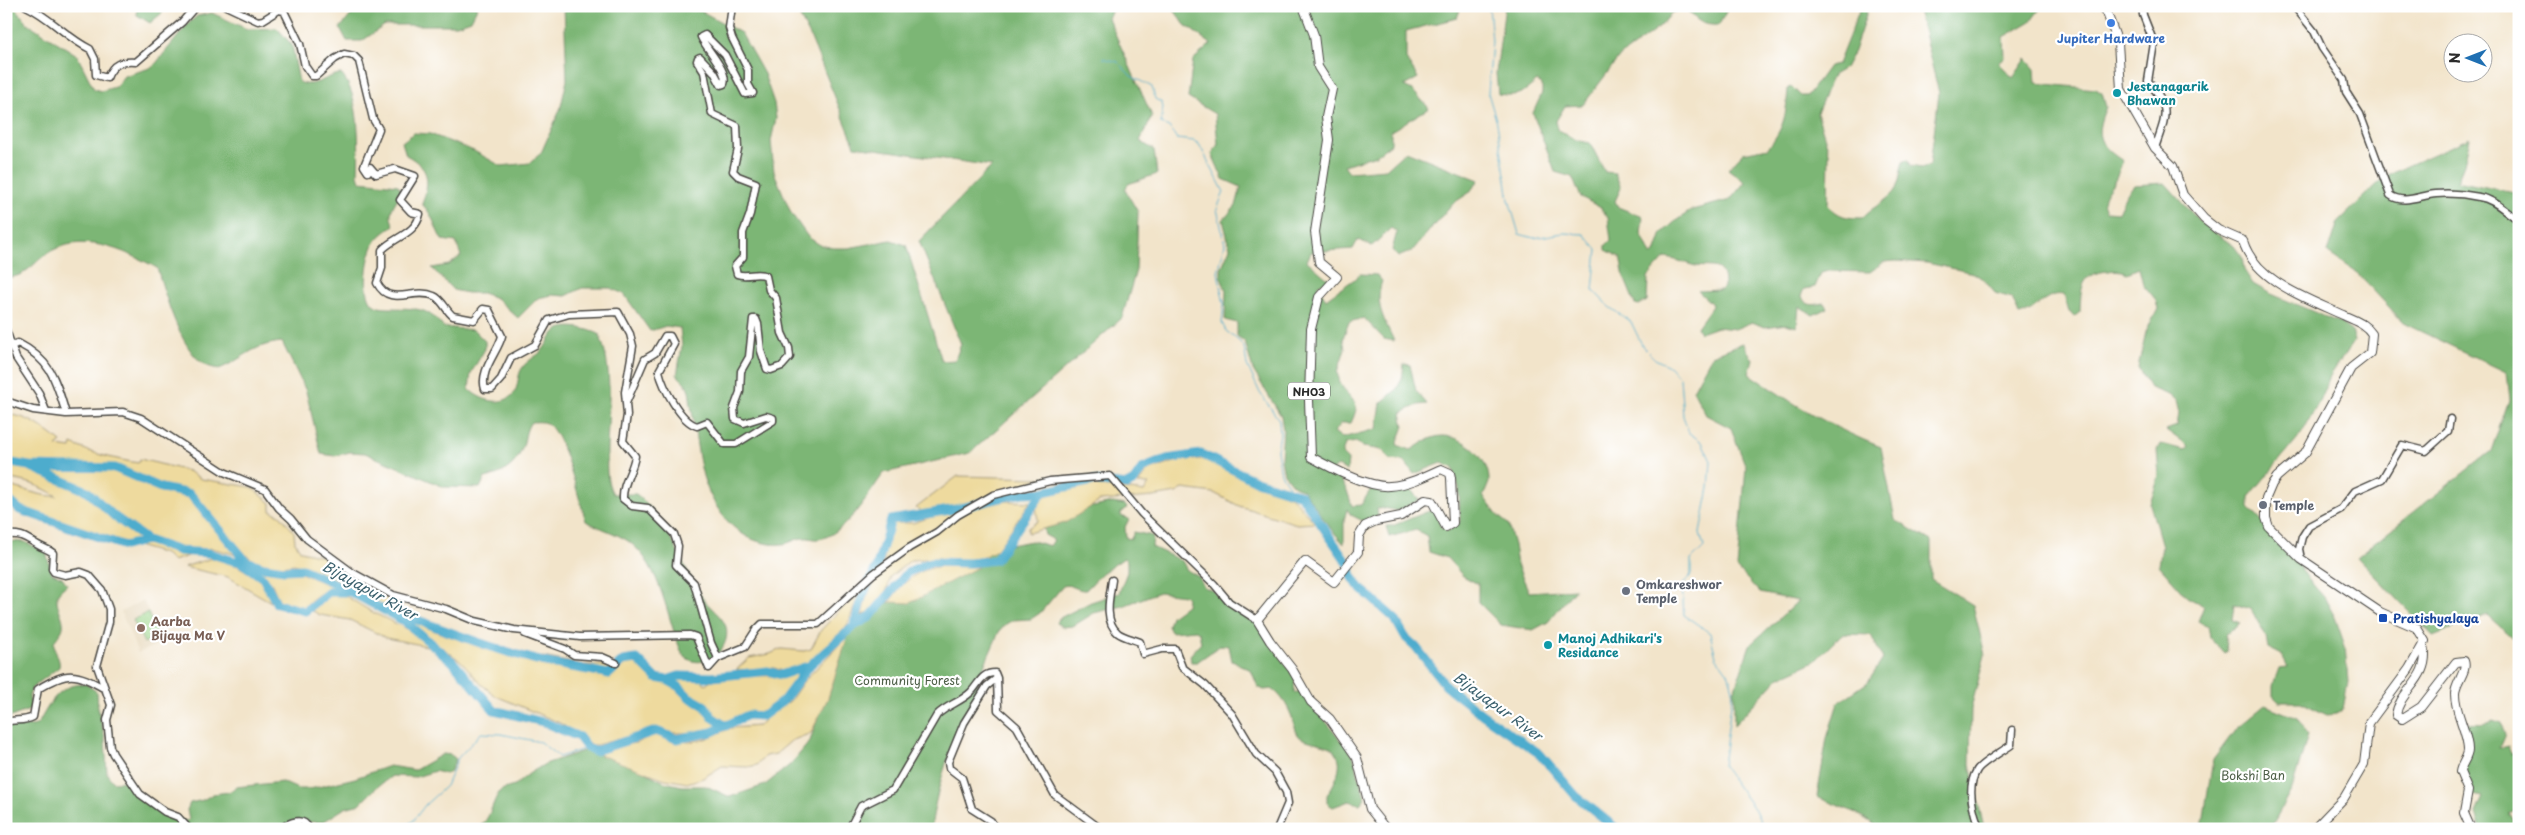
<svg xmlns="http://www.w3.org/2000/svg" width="2525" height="835" viewBox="0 0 2525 835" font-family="'Playpen Sans',sans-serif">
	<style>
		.built { fill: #e5d6b7 }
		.green { fill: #9bd589; stroke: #63805a }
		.forest { fill: #7cb675; stroke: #547050 }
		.sand { fill: #eeda9e; stroke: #8c8264 }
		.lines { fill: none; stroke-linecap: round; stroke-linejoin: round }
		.stream { stroke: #4eaccd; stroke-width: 1 }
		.river { stroke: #4eaccd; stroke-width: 9 }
		.minor-casing { stroke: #494743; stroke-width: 9 }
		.major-casing { stroke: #494743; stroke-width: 10 }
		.minor { stroke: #fff; stroke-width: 6 }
		.major { stroke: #fff; stroke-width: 8 }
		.shop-dot { fill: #3f7fe0; stroke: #fff; stroke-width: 2 }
		.culture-dot { fill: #0f9aa8; stroke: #fff; stroke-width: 2 }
		.worship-dot { fill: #6b7280; stroke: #fff; stroke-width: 2 }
		.transit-dot { fill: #1a4fb4; stroke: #fff; stroke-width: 2 }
		.education-dot { fill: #8d6e63; stroke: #fff; stroke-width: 2 }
		.labels { text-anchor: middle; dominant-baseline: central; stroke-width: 4.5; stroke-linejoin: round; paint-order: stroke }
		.shield { fill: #fff; stroke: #6b6b6b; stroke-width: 1 }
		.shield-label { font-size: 11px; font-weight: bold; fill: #2b2b2b }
		.shop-label { font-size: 12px; font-weight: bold; fill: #366cbe; stroke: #fff }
		.culture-label { font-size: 12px; font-weight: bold; fill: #0d838f; stroke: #fff; text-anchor: start }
		.worship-label { font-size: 12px; font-weight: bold; fill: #5b616d; stroke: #fff; text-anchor: start }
		.transit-label { font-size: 12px; font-weight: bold; fill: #164399; stroke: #fff; text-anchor: start }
		.education-label { font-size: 12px; font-weight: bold; fill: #785e54; stroke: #fff; text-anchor: start }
		.park-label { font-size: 12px; fill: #4d5e47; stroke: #fff }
		.water-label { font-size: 14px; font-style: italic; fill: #395f6c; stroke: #fff }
	</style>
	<rect width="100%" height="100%" fill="#fff"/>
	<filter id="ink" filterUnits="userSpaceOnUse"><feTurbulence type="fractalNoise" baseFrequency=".02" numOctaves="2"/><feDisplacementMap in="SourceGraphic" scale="10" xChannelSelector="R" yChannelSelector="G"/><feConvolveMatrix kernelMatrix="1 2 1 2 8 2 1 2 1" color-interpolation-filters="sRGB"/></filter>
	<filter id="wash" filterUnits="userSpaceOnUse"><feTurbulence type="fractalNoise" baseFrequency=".0096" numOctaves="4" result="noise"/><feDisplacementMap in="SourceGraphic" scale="20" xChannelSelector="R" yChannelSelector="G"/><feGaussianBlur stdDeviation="1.12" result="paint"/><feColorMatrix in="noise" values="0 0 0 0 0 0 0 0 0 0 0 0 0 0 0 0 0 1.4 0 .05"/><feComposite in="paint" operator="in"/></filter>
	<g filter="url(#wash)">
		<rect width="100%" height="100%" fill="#f2e4ca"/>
		<path class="built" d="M143,600L162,643L138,653L121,612Z"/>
		<path class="green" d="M148,613L159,636L144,643L133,620Z"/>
		<path class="forest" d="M6,6H14L27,23L77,55L94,89L101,91L115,87L124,76L153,67L187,25L197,16L212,13L247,29L277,28L292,45L299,82C316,89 326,75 341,74C361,95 359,148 358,175L360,181L398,185L402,192C395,203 386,213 394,225C388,230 380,235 376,241C367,253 360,298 376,306C380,308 387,308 392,308C416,309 427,306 443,327L474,330L485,341V349L471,373L469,389C479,400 503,408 514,393C519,386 517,374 523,367C527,361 535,357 541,352C546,347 549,339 554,333C564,322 588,329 599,334C614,369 608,412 607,449C607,465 605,480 613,494H636C669,520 680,563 702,597C708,607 723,616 726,627C732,652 700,673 683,655C666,620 663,566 628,541C616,533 599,528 586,521C580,503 562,429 546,423C542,421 535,422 531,422C524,431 526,441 521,451C515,467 500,475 485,478L480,488L444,487L365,453L350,452L335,456L321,454L306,391L282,342C251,345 244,359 219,369C214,368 208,367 204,364C180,349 165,294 157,268C124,250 80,230 45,255C33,264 23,279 6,277Z
			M136,6H164L162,13L150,23L137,15Z
			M352,6H478L471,20L457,25H385L362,41H347L340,28L353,13Z
			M564,6H692L741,33L764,74L774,103L776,118L771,141L774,172L791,213L808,237L820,245L834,248H848L891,240L906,245L942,361L955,360L961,344L919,241L992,166L855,146L810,36L794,6H1114L1108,18L1152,116L1140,141L1154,150L1157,174L1128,184L1125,190L1138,212L1136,270L1122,318L970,453L884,473C869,493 845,535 819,539C814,540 809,537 804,538C797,538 790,543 783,544C742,548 714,513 703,476C697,453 695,428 691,405C690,399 690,391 687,386C685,382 680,378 677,375L682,346L680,328L666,326L650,331L624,294L610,288H582L566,296L552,295L538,298L518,318L496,298L482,293H467L453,290L432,268L449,265L461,256L456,242L442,240C434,226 434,216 422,204C430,180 430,168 406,155L402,142L414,133L430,134L474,151L501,166L530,163L541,153L560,110L567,80Z
			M1171,6H1447L1460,10L1457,18L1406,31V59L1418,78L1404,86L1412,90L1429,108L1391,131V144L1376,155L1344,165L1349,172L1386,169L1406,151L1479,180L1469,193L1452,204L1412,251L1398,257L1392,250L1397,232L1391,228L1372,246L1358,240L1353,249L1311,252L1307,261L1329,280L1317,286L1326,299C1337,290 1350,284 1360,274L1377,275L1382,281C1374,304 1384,319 1394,341L1384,339L1364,318L1349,322L1343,338L1345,349L1337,373C1339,378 1340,384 1343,388C1355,405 1361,401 1351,423H1342L1334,432L1342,438L1377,429L1381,403L1396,390L1402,379L1404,364L1410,365L1416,391L1427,404L1418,405L1401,413L1404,426L1397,445L1411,450C1421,444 1430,436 1443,436C1465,436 1490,459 1489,482C1488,486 1485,492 1483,496L1498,516L1508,524L1514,545L1517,565L1529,592L1575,589L1548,622L1533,630L1501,625L1478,602V584L1463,576L1447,558L1429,552L1427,536L1416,530L1389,537L1386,526H1392L1434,509L1441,527L1448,531L1460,522L1459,488L1453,468L1442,463L1414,474L1404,461L1390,460L1383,450L1363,447L1356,442L1345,444L1342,454L1348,460L1347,471L1338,466L1329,472C1344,479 1347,490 1352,506L1361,505L1371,489C1384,486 1398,491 1411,490L1419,500L1397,511L1384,508L1377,509L1378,516L1367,523L1351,515L1347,509L1344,520V544L1331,529L1303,490L1293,485L1284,474L1281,459L1283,430L1281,416L1253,370L1245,342L1237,336V323L1225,320L1226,290L1221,278V269L1230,248L1223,220L1236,206L1241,187L1223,179L1212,154L1218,144L1215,114L1188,98L1193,60L1211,44L1185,25Z
			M1505,6H1729L1719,25C1703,26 1697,21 1687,10H1678L1670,15L1660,27L1620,56L1583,105L1565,106L1556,121L1558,130L1576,140L1590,143L1605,172L1615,173L1621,188L1615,201L1618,207L1643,217L1641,233L1651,255L1655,253L1662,233L1677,220L1692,210L1730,200L1745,182L1728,169L1743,153L1768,148C1785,126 1786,115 1788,88L1792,87L1801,96H1807L1829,66L1838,64L1861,6H1869L1854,51L1845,68L1833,75L1817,113L1829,152L1828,205C1839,217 1847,218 1862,218C1871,208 1882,204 1891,195C1900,188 1900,171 1903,161L1908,159L1911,166L1921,168L1930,165L1939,93L1917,6H2042L2031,21L2004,37L2005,58L1999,63L2013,78L2026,59L2035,69L2036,83L2096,89L2102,93L2106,107C2094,135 2097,144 2123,161C2120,167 2118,175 2114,181C2108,192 2099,196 2106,211L2118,212L2126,195L2134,185L2165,183L2201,223L2234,246L2242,257L2244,270L2253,284L2269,293L2340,323L2351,331L2354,341L2330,376L2319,402L2302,433L2249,497V508L2290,551L2308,579L2324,597L2335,617L2345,646L2348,682L2343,709L2337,714L2327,715L2301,702H2279L2273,696V685L2279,668L2288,667L2282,655L2268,648L2266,637L2251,609L2234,604L2232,620L2240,623L2225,634L2227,651L2224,653L2210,637L2208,626L2198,621L2204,606L2187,597L2159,565L2162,546L2150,504L2159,476L2157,450L2160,444L2185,450L2188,446L2166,430L2177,426L2179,413L2176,401L2169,395L2150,388L2138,367L2146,332L2158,309L2156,300L2143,284L2139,268L2127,273C2120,270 2115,270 2108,271C2080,273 2081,289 2080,312L2075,316L2069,312L2064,295C2045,291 2036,312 2019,315L2012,298L1995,293L1984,280L1974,273L1927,263L1896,261L1884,262L1870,272L1828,271L1821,273L1815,287L1804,289L1801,296C1807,307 1813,305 1824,303L1827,308L1813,315L1799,306L1797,327L1786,324L1765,327L1752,322L1735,329L1717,327L1700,333L1697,327L1712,306L1711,303L1698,291L1721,290L1724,287C1725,259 1708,270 1692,265C1682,262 1675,259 1665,258L1648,277L1647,301L1639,305L1635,304L1624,277L1620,257L1606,250V245L1611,240L1608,218L1601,208L1581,197L1572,177L1555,172L1533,113L1542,93V84L1537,81C1522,94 1519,97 1498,94L1496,73Z
			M2470,138L2464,164L2457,181L2519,194V644L2487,615L2433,636L2357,557L2491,451L2509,400L2506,372L2405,324L2357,273L2328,253L2338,222L2387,175Z
			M1743,343L1753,360L1749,374C1791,403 1834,429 1881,447L1895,520L1931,541V579L1973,605L1985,655L1971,708L1970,764L1984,829H1874L1875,825L1856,813L1817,797L1827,738L1838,703L1868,682L1883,659L1871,635L1842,634L1815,661L1778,678L1734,725V691L1750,645L1798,601L1760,593L1737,568L1746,467L1731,428L1706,415L1693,390L1712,355Z
			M1112,503L1125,505L1127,508L1121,513V516L1129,519L1125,527L1126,538L1131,539L1134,532L1153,536L1152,547L1182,561L1187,570L1199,577L1204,587L1214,591L1218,597L1254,620L1295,678L1294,693L1300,691L1303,693L1353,755L1365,798L1360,804L1349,801L1333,807L1327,803V795C1335,783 1348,760 1331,748C1323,742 1307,743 1297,735C1294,719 1286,698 1272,689L1264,690L1258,687L1251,670L1232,661L1229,646L1221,645L1197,662H1191L1190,655L1201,643L1199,632L1196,630L1171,632L1168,626L1171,616L1186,605L1187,598L1184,595L1159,592L1123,606L1094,613L1073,626L1063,627L1056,623L1058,619L1091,602L1119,593L1127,572V561L1124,558L1102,573L1086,590C1077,591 1071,583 1063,586L1040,613L1031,619L1013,620L1006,624L999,632L976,684L982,685C979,701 966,711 960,726C946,760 936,792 931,829H477C492,819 491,802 501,790L514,786L530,773L545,764L586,750L636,767L664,782L682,786H706L730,797L765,785L791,764L806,746L810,741L819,714L828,698L851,626L857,618L870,612L878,603L885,606L889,602C916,601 940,578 962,564C975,556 989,549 1003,541L1010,545L1032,541L1050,546L1054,540L1045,535L1043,527L1089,508Z
			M6,541L25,542L46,552L52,573L62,577L67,584C65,587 61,589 59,592C52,602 65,616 63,627C62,634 55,637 54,644C54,653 61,659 59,667L32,688L29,696L31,707L29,710L6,719Z
			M86,684L97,692L98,709L105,738L107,774L113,782L126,781L134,793L172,818L187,821L189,820L187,810L190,803L203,800L213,794L229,792L236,787L282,782L298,789H310L355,778L389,766L415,770L443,754L451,755L456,759L450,772L445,774L435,771L416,777L392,776L377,787L360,804L345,808L323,822H305L298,829H6V725C17,724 29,729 38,724C50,703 58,684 86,684Z
			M2265,705L2297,718L2308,735L2292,789L2270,829H2202L2213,760L2236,729Z
			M2493,720L2501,723L2505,734L2499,748L2508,746L2511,754L2519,752V807L2508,812L2513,819L2519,822V829H2481L2476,813L2483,797L2473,795L2462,770L2469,757L2462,723L2483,724Z"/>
		<path class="sand" d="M6,415C27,414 46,430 61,442L56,446L71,448L72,444C93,454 114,459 138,463L140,459L188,471L201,479L251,487L271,503V511L280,515L294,532L295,542L301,551L322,556L338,565L356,581L384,597L404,612L402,617L370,605L362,596L318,573L294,564L276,567L260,564L246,555L189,490L163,486L111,465L113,470L156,489L190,496L238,555L211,548L173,561L165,554L106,537L82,528L56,526L34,517L6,493V486C24,488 39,497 57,496C40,486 26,480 6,479Z
			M1202,459L1292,497L1315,523L1297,524L1239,506L1214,493L1183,489L1176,493L1153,497L1100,501L1065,523L1028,533V528L1038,521L1036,506L1050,491L1065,481L1144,492L1149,484H1138L1147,471L1181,460Z
			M958,476L1040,478L984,500L957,508L921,512L916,508Z
			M1005,501L1030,502L997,550L973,562L938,558L911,560L891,576L886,593L870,612L862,615L866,598L884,562V548L893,523H913L931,517Z
			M212,558L236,565L261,580L271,602L228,577L184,567Z
			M246,561L264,571L294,570L336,588C322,590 313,598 303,608L289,609L279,601L272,584L245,564Z
			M942,566L978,567L910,603L889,602C905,580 916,570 942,566Z
			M340,593C350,598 358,604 367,609C389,622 414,629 432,647L386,638L350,620L320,615L311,610L310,607L328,595Z
			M859,595L847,626L809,663L783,671L774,668L736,670L749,658L770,654L781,649L804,651L811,649L821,630L843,607Z
			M411,619L437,632L536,664L537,659L543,657L583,665H605L616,670L624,664L635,662L647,673L670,684L684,697L704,709L708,716L719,726L697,733H672L656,729L593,746L560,723L496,696L481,684L462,662L407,622Z
			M851,626L828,698L811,733L791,741L776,754L765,756L757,765L748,767L722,766L703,778L687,783L665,779L586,750L636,743L655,734L671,740L689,742L705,739L731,728L759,726L768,715L790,701L803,682L841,643Z
			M801,672L778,704L760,713H746L726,724L713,713L705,702L690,696L683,687L671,680L677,678L702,680L705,684C734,669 770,681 801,672Z"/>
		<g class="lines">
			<path class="stream" d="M1489,6L1492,41L1488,93L1497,123L1509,200L1519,234L1534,238L1563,233L1584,234L1597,249L1593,290L1609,307L1631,322L1643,347L1655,359L1669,366L1680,378L1683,416L1689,433L1702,442L1711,461L1709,488L1700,533L1704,547L1691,560V575L1682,585L1684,615L1710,633L1716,657L1728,673L1733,689L1723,766L1755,810L1764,829
				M1103,58L1118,62L1131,76L1152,87L1155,99L1161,102L1163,107L1161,124L1169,127L1177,139L1194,141L1199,144L1224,192L1217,209L1225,244L1218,272L1224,304L1222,323L1226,331L1239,341L1244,347L1247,365L1260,393L1279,420L1280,434L1277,450L1281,474L1291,489L1301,495
				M399,829L412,822L426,804L446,786L458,758L481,733L501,734L540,742L559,757L587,748"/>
			<path class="river" d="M6,462L29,466L87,491L115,517L147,540
				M29,466L115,468L161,488L190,494L246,561
				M6,498L20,510L125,546L147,540L179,551L209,553L234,561H246L264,567L284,570L303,569L336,584L404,621L452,661L494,710L543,722L579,737L587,748L595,751L656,731L677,739L712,732L748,715L763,716L783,701L810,665L854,626L870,617L908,572L931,562L970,563L995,560L1043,492L1093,481L1127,485L1134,481L1142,469L1167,459L1201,454L1256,481L1301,495L1349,565L1352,576L1359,587L1395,619L1405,637L1416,647L1446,686L1483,715L1540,754L1576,796L1617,829
				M239,561L263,578L277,604L305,611L329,592H348
				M404,621L412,618C451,632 489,648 529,658C556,666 582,668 609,674L623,661L637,659L656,678L667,680L678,686L689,697L705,706L712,717L726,726
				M854,626L862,597L877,566L891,520L956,509L1022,493L1043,492
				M667,680L679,676L712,677L768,671L781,675L808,666"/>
		</g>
	</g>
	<g filter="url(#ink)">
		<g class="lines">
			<defs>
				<path id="minor" d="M26,6C50,17 67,38 90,49L95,59L96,75L107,78C113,63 121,61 136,62L182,22L196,6
					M226,6L258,21L263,20L279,10L284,11L300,44L305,66L312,76H316L335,59L344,54L354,56L359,61L373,119L379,129L364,166L368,172L370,167L376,174L395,169L415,176L400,200L411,212L420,214C416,234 394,237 382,250V268L377,283C390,308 414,287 434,296C442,299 446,311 453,316L474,320L483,309L489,310L502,336C498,352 479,371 485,389H492L501,379L511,358L535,345L549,320L569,314L618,312L630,334L633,346L625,392L627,415L623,441L635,456C633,471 622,483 623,499L632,506L648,508L674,534L678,546L676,565L694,583L711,643L718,658
					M2142,6L2143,15L2154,43L2148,81C2172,109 2166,115 2155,148
					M2294,6L2314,31L2322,48L2344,80L2346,92L2360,114L2390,195C2403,205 2421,195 2436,194C2449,193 2465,194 2479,197C2495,199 2505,212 2519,220
					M6,330L16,358L39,393L46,411
					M11,347L18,343C51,360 56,380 66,414
					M6,401L33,410L66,414L123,412L141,418L224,472L265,489L279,508L291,519L307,539L353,573L393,595L446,609L475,621L514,630L580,637L690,635L696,637L709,668L718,658L745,647L756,630L762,624H818L873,574L909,548L937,532L958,515L993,495L1050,481L1110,476L1142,514L1214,584L1229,602L1257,620
					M626,403L645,359L655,353L665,336H670L674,344L659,371C663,387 680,421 697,426L707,422L724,444H736L773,421V418L766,416L744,423L735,419L734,408L740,392L741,371L749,357L753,319H756L758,324L761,351L767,369L771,370L782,366L790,357L789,348L782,333L776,298L769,290L766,276C757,271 747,278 737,274L735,266L743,257V233L750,214L756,183L738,176L733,171L738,149L737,126L712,114L704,72L697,61L698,58L700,57L714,72L721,85L724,84C729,71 706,49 701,37L705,35L725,55L745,94L753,93L748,84V70L732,38L729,28L732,6
					M6,535C23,534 24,537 38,545C43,548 48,549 53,553L52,569L54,572L65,575L81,572L89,575L102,590L109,609V622L97,666L111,705L107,720L110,747L113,754L140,794L165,812L178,817L189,829
					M2301,559L2299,549L2302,537L2309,526L2341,509L2355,491L2382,479L2402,445L2426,451L2448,431L2450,419
					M1112,580C1110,595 1103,621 1118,633C1123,637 1133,639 1140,642L1143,654L1162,649H1175L1182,667L1205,685L1232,714L1256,754L1275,772L1280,781L1286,792L1288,803L1277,829
					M525,634L565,649L574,655L602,657L616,663
					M997,678L998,710L1017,727L1055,795L1101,829
					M6,722C16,719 23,722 33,717L38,689C68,671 75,672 105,689
					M281,829C289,822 303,816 309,829
					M849,829L861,806L893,790L937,715C947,705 961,702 971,692C979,684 981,673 995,673L997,678L987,686L964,723L948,762L949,768L962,778L972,809L991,821L995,829
					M1974,829L1978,824C1972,808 1967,786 1977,770C1981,763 2003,751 2011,745L2012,730"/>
				<path id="major" d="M1303,6L1314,35L1318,67L1332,89L1326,117L1329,140L1315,232L1319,262L1337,277L1319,297L1311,329L1309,400L1311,457C1331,468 1368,488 1390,486C1407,485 1426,476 1441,469L1450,473L1451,478L1453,523L1446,527L1432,501L1425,500L1401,516L1376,521L1365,526L1359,536L1358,552L1334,582L1305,561L1257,620L1270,641L1292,669L1311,702L1330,719L1357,758L1370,809L1386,829
					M2100,6L2107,13L2118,43L2121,89L2155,148L2173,166L2183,195L2204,219L2218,230L2243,241C2255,281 2308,299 2343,315C2355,321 2365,323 2372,334L2370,353L2351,368L2305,453L2277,477L2272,484L2266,498V518L2269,527L2301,559L2380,612L2417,628L2425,641L2409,669L2369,723L2364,764L2344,798L2314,829
					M2424,646C2431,679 2399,690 2396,715L2402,719L2421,707L2456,662L2464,661C2468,671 2455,683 2455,694C2455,714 2468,732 2468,750C2468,758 2461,764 2460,772L2468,791L2464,813L2471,829"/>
			</defs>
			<use href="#minor" class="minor-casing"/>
			<use href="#major" class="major-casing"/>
			<use href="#minor" class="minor"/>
			<use href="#major" class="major"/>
		</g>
	</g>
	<circle class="shop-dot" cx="2111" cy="23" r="5"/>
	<g class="culture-dot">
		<circle cx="2117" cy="93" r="5"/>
		<circle cx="1548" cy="645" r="5"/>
	</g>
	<g class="worship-dot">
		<circle cx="2263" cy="505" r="5"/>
		<circle cx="1626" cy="591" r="5"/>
	</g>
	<rect class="transit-dot" x="2378" y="613" width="10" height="10" rx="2.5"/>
	<circle class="education-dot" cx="141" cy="628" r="5"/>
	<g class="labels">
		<rect class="shield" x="1288" y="382.5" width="42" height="17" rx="4"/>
		<g class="shield-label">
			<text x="1309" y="391">NH03</text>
		</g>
		<g class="shop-label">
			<text x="2111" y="38">Jupiter Hardware</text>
		</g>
		<g class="culture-label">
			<text x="2127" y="86">Jestanagarik<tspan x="2127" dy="14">Bhawan</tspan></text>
			<text x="1558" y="638">Manoj Adhikari's<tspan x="1558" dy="14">Residance</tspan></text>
		</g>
		<g class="worship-label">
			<text x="2273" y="505">Temple</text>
			<text x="1636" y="584">Omkareshwor<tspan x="1636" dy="14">Temple</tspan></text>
		</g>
		<g class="transit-label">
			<text x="2393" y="618">Pratishyalaya</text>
		</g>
		<g class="education-label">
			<text x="151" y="621">Aarba<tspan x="151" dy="14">Bijaya Ma V</tspan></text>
		</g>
		<g class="park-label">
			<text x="907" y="680">Community Forest</text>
			<text x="2253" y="775">Bokshi Ban</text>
		</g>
		<g class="water-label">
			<text transform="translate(370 590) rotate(29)">Bijayapur River</text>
			<text transform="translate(1498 706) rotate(36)">Bijayapur River</text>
		</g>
	</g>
	<rect width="2525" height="835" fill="none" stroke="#fff" stroke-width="25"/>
	<g transform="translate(2468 58) rotate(270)"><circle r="24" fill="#ffffff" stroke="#aaaaaa"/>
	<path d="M0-4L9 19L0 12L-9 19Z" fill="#1f6fb2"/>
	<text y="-8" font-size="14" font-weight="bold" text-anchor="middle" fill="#2b2b2b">N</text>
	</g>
</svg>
